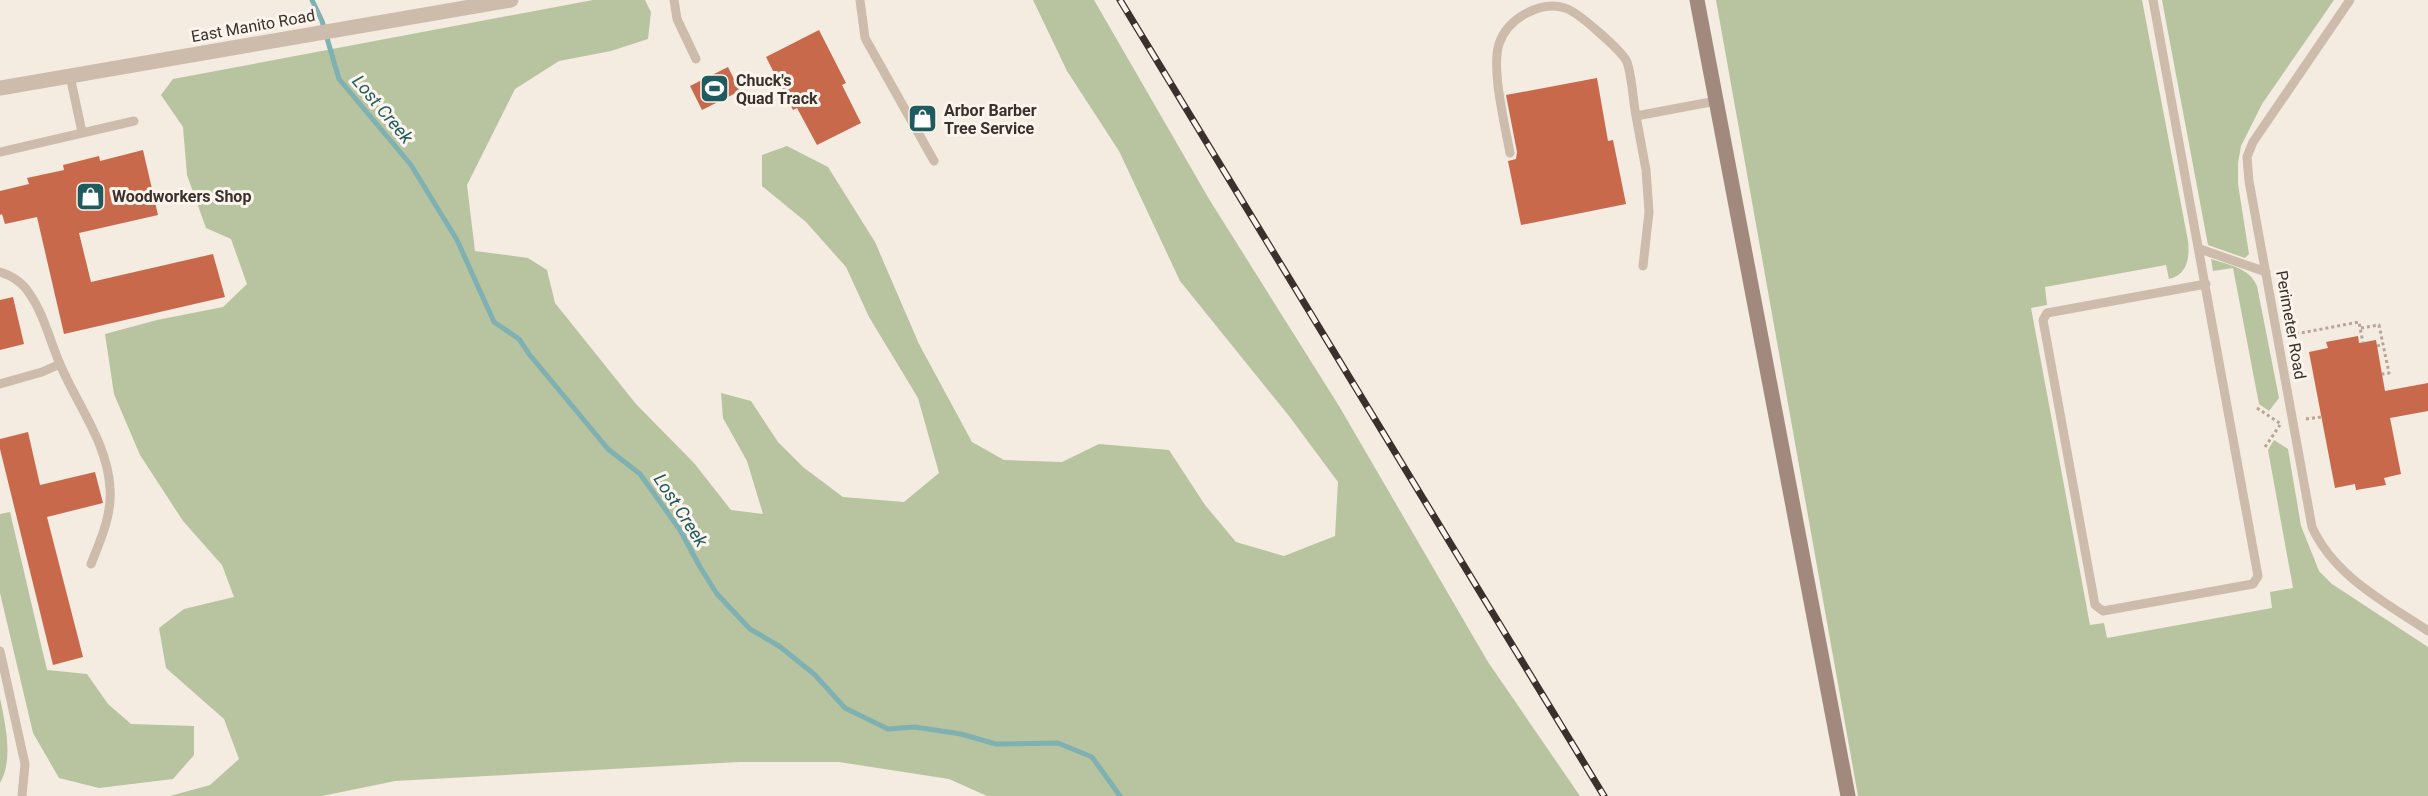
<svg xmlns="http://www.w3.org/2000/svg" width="2428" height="796" viewBox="0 0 2428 796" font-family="Roboto,sans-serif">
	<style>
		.green { fill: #b8c4a0 }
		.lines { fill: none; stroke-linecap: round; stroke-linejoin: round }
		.stream { stroke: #7fb0b2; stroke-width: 5 }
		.building { fill: #c8694b }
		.path { stroke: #b9a596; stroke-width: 3; stroke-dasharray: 3 3; stroke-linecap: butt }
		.service { stroke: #cdbbac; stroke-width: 9 }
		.tertiary { stroke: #cdbbac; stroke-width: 15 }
		.secondary { stroke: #a18a7d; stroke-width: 15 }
		.rail-casing { stroke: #3b302b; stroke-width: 7 }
		.rail { stroke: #fbf5ee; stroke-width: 4.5; stroke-dasharray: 14; stroke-linecap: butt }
		.labels { text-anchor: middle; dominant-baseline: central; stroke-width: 6; stroke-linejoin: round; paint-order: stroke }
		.street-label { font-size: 16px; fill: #3b302b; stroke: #fbf5ee }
		.poi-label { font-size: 16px; font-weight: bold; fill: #3b302b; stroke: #fbf5ee; text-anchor: start }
		.water-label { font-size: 18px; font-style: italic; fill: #1f5a5e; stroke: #fbf5ee }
	</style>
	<rect width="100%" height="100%" fill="#f4ebe1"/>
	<path class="green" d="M593,0H645L651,12L648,39L611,51L559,61L515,89L467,185L475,251L528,258L547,270L555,303L636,404L694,463L731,510L763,514L747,461L723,418L721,393L751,401L778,442L803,467L843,497L904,502L939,473L918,398L869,317L846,267L806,222L762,186V155L787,146L828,167L875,242L919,344L972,442L1004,460L1062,462L1099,444L1169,450L1205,505L1236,542L1284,556L1335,536L1338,482L1289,416L1180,281L1119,151L1067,71L1033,0H1094L1209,199L1339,406L1488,662L1580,796H987L949,779L839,762H739L395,781L322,796H170L210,785L239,759L224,719L166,668L159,628L184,609L234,597L222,565L183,521L140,455L114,394L105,334L157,320L223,307L247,284L231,239L206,228L187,175L183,127L161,95L173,79Z
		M1716,0H2142L2188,241C2190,258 2187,275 2169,279L2166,265L2045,287L2047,305L2031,308L2090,625L2104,623L2107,638L2272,608L2270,592L2293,588L2268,450L2274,440L2288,449L2301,526L2319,571L2332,584L2428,647V796H1858Z
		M2162,0H2334L2262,104L2241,146L2238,163V184L2249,254L2245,258L2208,245Z
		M2211,259C2228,265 2249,267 2257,286L2279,398L2269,411L2259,404L2233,268L2213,271Z
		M10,512L47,670L87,674L108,704L131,724L194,726V755L173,779L99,788L59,778L33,733L0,593V514Z
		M0,698C5,724 14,759 0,783Z"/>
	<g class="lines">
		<path class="stream" d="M312,0L322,21L339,79L411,165L457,240L494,322L519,339L529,354L608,449L640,474L680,530L700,567L717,594L750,629L779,646L814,674L845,708L888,729L915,727L961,734L996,744L1058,743L1092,757L1120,796"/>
	</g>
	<path class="building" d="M819,30L846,83L842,85L861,123L817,145L797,108L793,110L766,57Z
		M728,67L740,91L702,110L690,86Z
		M1597,78L1608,141L1613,140L1626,204L1521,225L1508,161L1516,159L1517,152L1506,95Z
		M143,150L158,215L79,233L91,282L213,254L225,297L64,334L37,217L5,224L2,214L0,215V191L29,184L27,178L64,170L63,165L99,156L100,161Z
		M13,297L24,344L0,350V300Z
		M2358,336L2359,343L2376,340L2385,391L2428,383V411L2390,418L2401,474L2384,478L2386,485L2356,490L2355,484L2335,488L2309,352L2328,348L2326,342Z
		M28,432L40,485L95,472L103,503L47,517L83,657L53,665L0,449V439Z"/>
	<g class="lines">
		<path class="path" d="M2361,328L2379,325L2389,373L2382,374
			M2290,335L2359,322L2363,343
			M2377,346L2383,344
			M2257,408L2281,424
			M2306,419L2321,417
			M2265,447L2280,425"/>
		<path class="service" d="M674,0L677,19L696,59
			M860,0L865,38L934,161
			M2153,0L2258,576L2253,584L2103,611L2095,605L2043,320L2047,313L2206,284
			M2350,0L2253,142L2247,157L2249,181L2312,527C2334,576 2385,602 2428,631
			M70,76L82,132
			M1636,116L1646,170L1649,212L1643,266
			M0,152L134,121
			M1510,153C1505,125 1491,69 1499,44C1507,19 1540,0 1565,8C1577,11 1622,51 1627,62C1632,76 1633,101 1636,116L1716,101
			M2200,249L2266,272
			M0,272C11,275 23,283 29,293C46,317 51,347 64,373C81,410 108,447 110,488C112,515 101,539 91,564
			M0,384L42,372L60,364
			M0,651L25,764L22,796"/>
		<path class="tertiary" d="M0,88L511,0"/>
		<path class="secondary" d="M1697,0L1848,796"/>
		<defs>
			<path id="rail" d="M1120,0L1604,796"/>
		</defs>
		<use href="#rail" class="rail-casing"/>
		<use href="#rail" class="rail"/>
	</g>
	<defs>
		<symbol id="stadium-square" viewBox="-11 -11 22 22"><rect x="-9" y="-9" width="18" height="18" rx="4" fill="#1f5a5e" stroke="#fbf5ee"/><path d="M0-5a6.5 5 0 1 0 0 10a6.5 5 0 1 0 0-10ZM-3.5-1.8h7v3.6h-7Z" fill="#fff"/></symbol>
		<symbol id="shop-square" viewBox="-11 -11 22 22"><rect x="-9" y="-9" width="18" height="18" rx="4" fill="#1f5a5e" stroke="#fbf5ee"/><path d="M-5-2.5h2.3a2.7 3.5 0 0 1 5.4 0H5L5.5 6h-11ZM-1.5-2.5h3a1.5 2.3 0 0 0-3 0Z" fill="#fff"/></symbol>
	</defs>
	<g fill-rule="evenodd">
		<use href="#stadium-square" x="698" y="72" width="33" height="33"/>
		<use href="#shop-square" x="906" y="102" width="33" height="33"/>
		<use href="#shop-square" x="74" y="180" width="33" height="33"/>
	</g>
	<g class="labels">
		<g class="street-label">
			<text transform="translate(253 26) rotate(-10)">East Manito Road</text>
			<text transform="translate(2291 325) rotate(80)">Perimeter Road</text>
		</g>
		<g class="poi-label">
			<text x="736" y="80">Chuck's<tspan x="736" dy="18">Quad Track</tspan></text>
			<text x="944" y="110">Arbor Barber<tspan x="944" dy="18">Tree Service</tspan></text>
			<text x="112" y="196">Woodworkers Shop</text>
		</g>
		<g class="water-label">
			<text transform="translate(383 109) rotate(50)">Lost Creek</text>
			<text transform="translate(681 510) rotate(57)">Lost Creek</text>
		</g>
	</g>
</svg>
